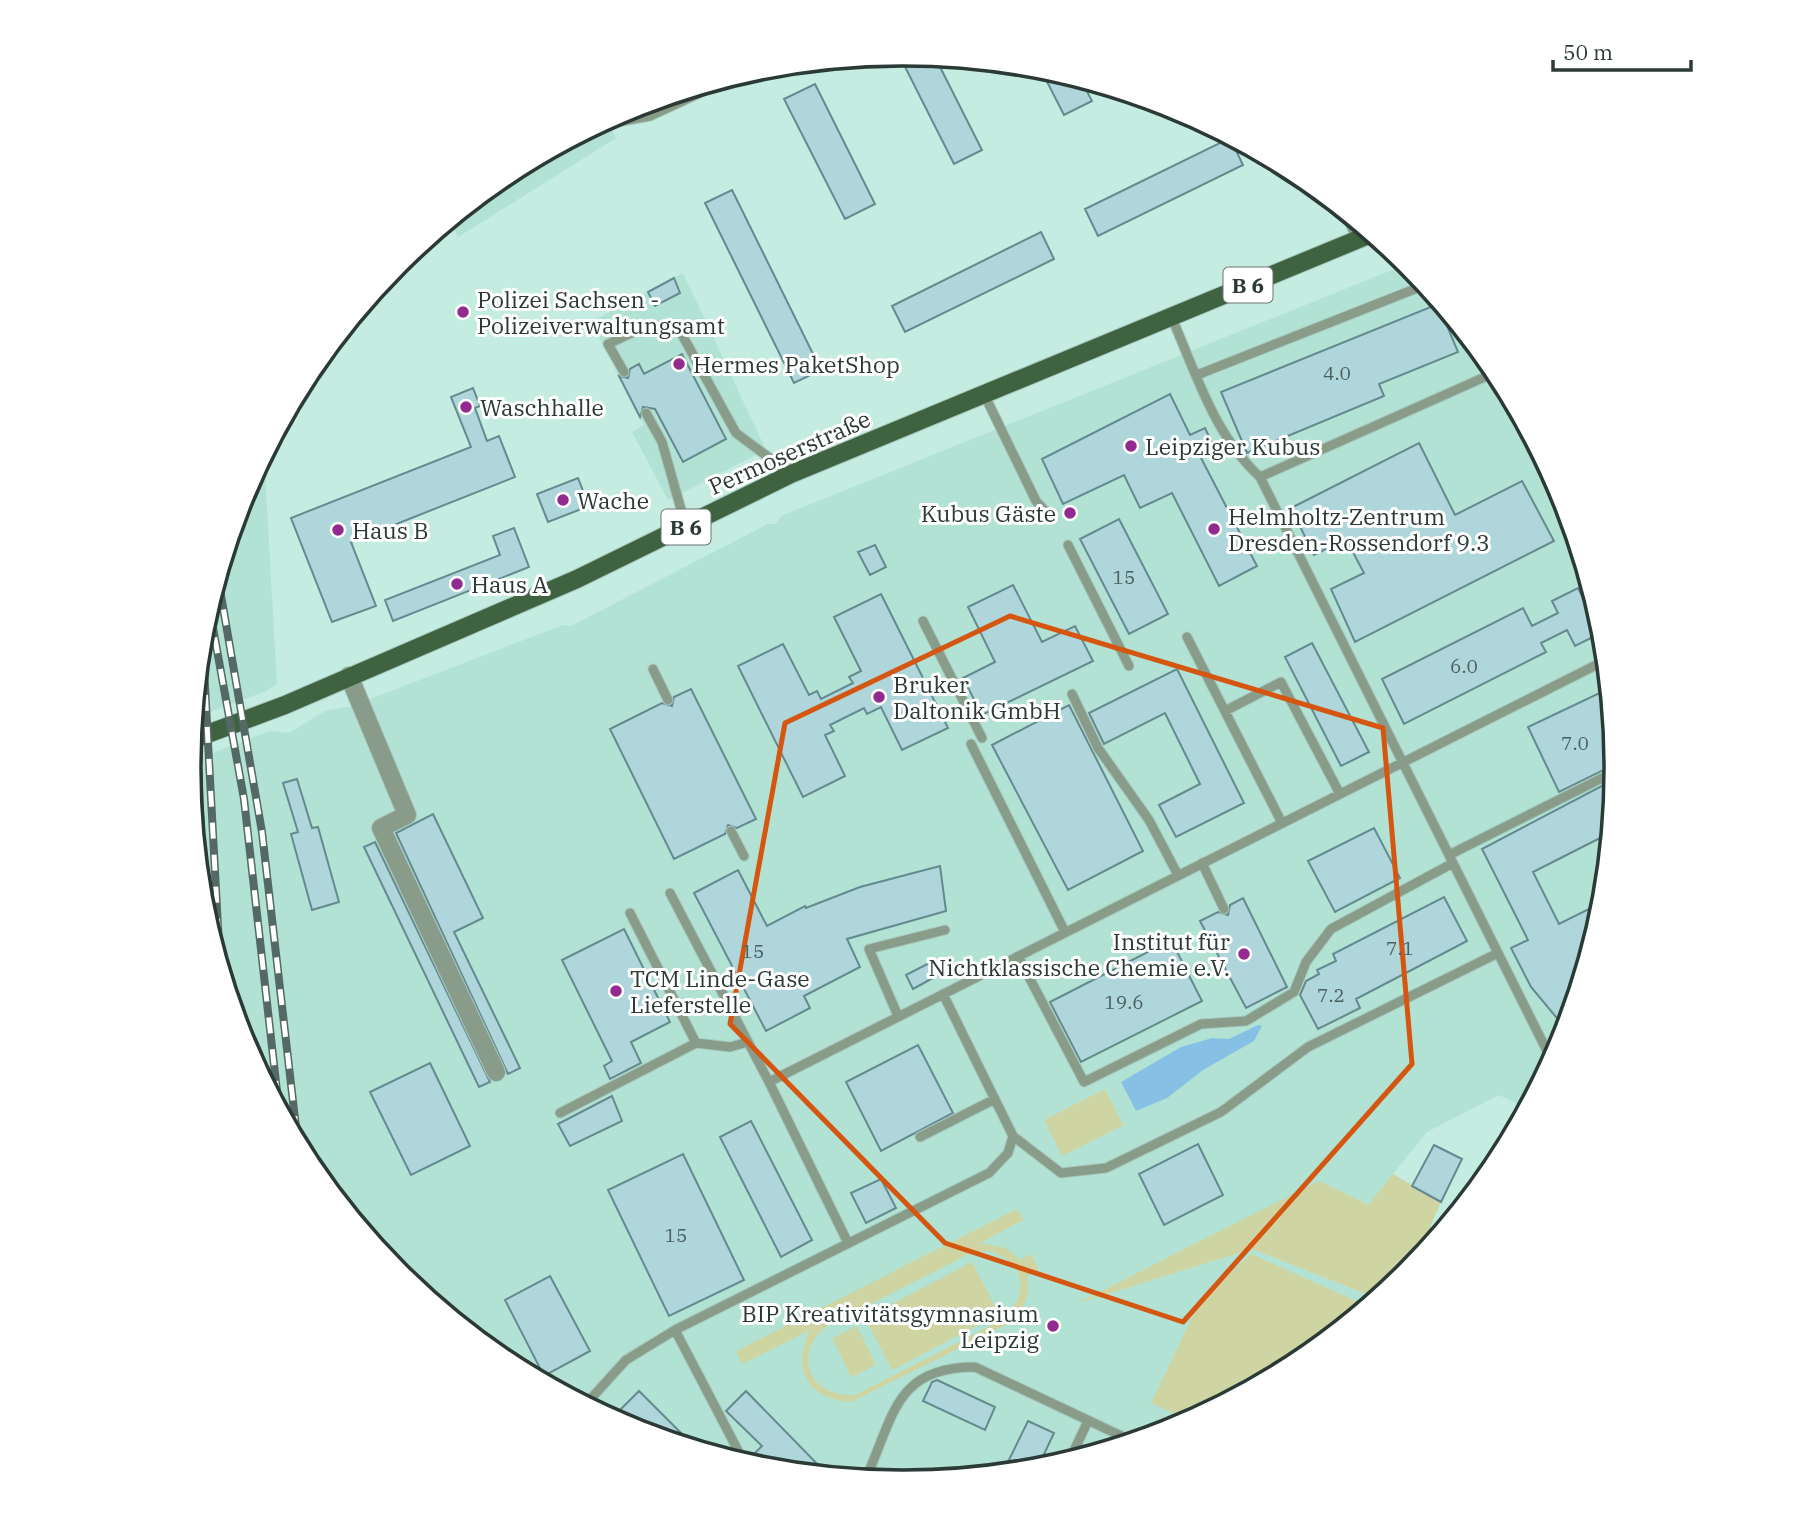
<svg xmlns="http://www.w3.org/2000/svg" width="1805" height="1536" viewBox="0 0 1805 1536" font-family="'IBM Plex Serif',serif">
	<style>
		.built { fill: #b2e2d4 }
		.green { fill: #ced5a2; fill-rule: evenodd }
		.water { fill: #87c0e5 }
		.building { fill: #aed6db; stroke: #648a8f; stroke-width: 2 }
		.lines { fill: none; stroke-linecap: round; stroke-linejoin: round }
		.service-casing { stroke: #a6c8bf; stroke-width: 11 }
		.minor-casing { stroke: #a6c8bf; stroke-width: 20 }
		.tertiary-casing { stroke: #a6c8bf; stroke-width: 20 }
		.primary-casing { stroke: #a6c8bf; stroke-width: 20 }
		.service { stroke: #899c89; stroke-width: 9 }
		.minor { stroke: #899c89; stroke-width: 18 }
		.tertiary { stroke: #899c89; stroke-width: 18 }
		.primary { stroke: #3f6240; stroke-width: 18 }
		.rail-casing { stroke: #546964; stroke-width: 8 }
		.rail { stroke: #fff; stroke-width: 5; stroke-dasharray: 16; stroke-linecap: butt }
		.marked { fill: none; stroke: #d55610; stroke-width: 5; stroke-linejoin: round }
		.poi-dot { fill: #922a8f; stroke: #fff; stroke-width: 2.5 }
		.labels { text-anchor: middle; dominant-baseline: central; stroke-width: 6; stroke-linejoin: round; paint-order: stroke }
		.number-label { font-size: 19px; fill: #4c615f }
		.shield { fill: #fff; stroke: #6b7572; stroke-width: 2 }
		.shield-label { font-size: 21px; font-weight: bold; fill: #2b3a36 }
		.poi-label { font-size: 23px; fill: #2b3a36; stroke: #fff; text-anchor: start }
		.street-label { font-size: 23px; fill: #2b3a36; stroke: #fff }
		.rim { fill: none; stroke: #2b3a36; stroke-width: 3.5 }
	</style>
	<rect width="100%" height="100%" fill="#c5ece1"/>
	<path class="built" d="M607,120L616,138L458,237L450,221L506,174Z
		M1407,264L1496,372L1562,495L1603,629L1616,768L1602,908L1562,1042L1548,1067L1543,1070L1545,1074L1526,1108L1499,1095L1427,1132L1368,1205L1083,1301L1252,1249L1376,1298L1299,1362L1175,1428L1041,1468L903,1482L763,1468L629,1427L506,1361L398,1272L309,1164L243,1041L202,907L189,762L270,731L289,733L325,711L352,706L563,625L571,626L768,524H776L781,516Z
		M683,273L766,450L668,500L632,432L644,425L591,322Z
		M264,455L277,684L266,691L194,718L203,628L243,495Z"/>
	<path class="green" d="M1105,1089L1123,1125L1062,1156L1044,1120Z
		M1393,1174L1441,1202L1430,1227L1441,1232L1407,1273L1376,1298L1252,1249L1078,1303L1319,1181L1368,1205Z
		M1017,1209L1023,1220L980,1243L1006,1248L1020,1260L1031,1254L1039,1269L1027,1276C1030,1298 1025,1310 1008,1324L851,1402C805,1399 792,1368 810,1330L742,1364L736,1351ZM990,1251C1030,1264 1029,1298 998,1322L855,1395C809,1397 791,1354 827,1326L973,1252Z
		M1251,1254L1367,1306L1299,1362L1189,1420L1151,1403L1201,1299Z
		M972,1262L999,1314L892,1370L865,1318Z
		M857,1326L876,1365L851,1377L832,1338Z"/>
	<path class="water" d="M1258,1025L1262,1026L1254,1041L1203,1070L1167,1098L1136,1111L1121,1082L1181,1047L1212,1038L1229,1039Z"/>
	<path class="building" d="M903,54L935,57L982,150L954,164L899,55Z
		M1040,68L1081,80L1092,101L1064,115Z
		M815,84L875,204L845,219L784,99Z
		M1230,138L1243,165L1098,236L1085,209Z
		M732,190L821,370L794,383L705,203Z
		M1041,232L1054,259L905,332L892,306Z
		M674,278L680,293L655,306L648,292Z
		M1438,304L1458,352L1379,384L1384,396L1247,453L1221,392Z
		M682,354L726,439L683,462L655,409L643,407L640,417L619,376L628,378L630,369L639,364L644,374Z
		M473,388L480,406L475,408L487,441L499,436L515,477L351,542L376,606L332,622L291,518L471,447L451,397Z
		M1170,394L1190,435L1205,428L1215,449L1200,456L1257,566L1219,586L1172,493L1140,508L1124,475L1063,504L1042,459Z
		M1419,443L1455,515L1522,481L1554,541L1355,642L1331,589L1364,573L1346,539L1314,555L1291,508Z
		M578,478L589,506L548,522L537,494Z
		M1119,519L1168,614L1129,634L1080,539Z
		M514,528L529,567L393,621L385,600L500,555L493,536Z
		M875,545L886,567L870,575L858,552Z
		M1013,585L1042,642L1075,626L1093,661L982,715L963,678L995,662L968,607Z
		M1578,588L1601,633L1575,646L1567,630L1541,643L1546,652L1404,724L1382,679L1523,608L1532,626L1558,613L1552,601Z
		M881,594L948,728L902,750L881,707L867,714L864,708L830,725L834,731L825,735L845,776L803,797L738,666L783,644L809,695L817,691L821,699L853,683L849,677L861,671L834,617Z
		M1312,643L1369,752L1341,766L1285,657Z
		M1177,669L1244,803L1176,837L1159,805L1200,784L1165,713L1104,744L1089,713Z
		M691,689L756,819L737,828L728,825L725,834L674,859L610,729L662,703L672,706L674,697Z
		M1608,689L1616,764L1559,792L1528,727Z
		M1069,705L1143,851L1068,890L992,745Z
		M297,779L312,828L318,827L339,902L312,910L291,834L298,832L283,783Z
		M1615,779L1610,833L1533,872L1559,924L1603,902L1566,1029L1531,987L1511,948L1528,940L1482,849Z
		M433,814L483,918L454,932L520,1068L508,1074L396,833Z
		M1374,828L1400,878L1335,912L1308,861Z
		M375,842L490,1082L479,1087L364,847Z
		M940,866L946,911L847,939L860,967L804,996L810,1008L766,1031L694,893L738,870L767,926L805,906L806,908L860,887Z
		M1444,897L1467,941L1356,999L1360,1008L1318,1029L1300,995L1306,981L1319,974L1317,970L1336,961L1333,954Z
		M1243,898L1287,987L1246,1008L1200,921L1218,912L1228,915L1230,905Z
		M624,929L670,1022L631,1042L641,1063L610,1079L604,1066L612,1061L562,960Z
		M1171,940L1202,1001L1081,1062L1050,1002Z
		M935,960L942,973L913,989L906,975Z
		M918,1045L953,1113L881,1151L846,1082Z
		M430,1063L470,1146L411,1175L370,1092Z
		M612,1096L622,1121L570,1146L558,1124Z
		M751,1121L812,1240L781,1257L720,1137Z
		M1198,1144L1223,1195L1164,1225L1139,1174Z
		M1434,1145L1462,1159L1441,1202L1412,1186Z
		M683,1154L744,1280L669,1316L608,1190Z
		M881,1179L896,1208L866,1223L851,1193Z
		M550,1276L590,1351L544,1376L505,1300Z
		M937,1380L995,1407L985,1430L923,1401L932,1382Z
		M639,1391L696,1448L629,1427L612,1418Z
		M746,1391L827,1474L768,1468L754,1454L762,1446L726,1411Z
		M1028,1421L1054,1433L1037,1469L1003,1472Z"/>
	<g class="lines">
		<defs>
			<path id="service" d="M1171,316C1196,373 1214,435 1260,477L1552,1061
				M624,372L608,344L636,331L670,324L680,331L736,433L791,474
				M1197,375L1425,285
				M984,394L1036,501L1049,515
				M646,413L662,442L686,527
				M1260,477L1496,372
				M1068,545L1129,666
				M923,621L982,738
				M1187,637L1282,823
				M653,669L668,700
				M1072,694L1098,748L1149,820L1178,875
				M1225,711L1281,682L1340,794
				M971,744L1065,932
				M731,831L744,856
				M1449,855L1616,771
				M1202,863L1224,909
				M670,893L769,1082L848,1243
				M630,913L696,1043L730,1047L748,1042
				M1018,956L1084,1082L1201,1024L1246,1021L1294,992L1306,962L1331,929L1453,863
				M898,1016L869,949L945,930
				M769,1082L1606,660
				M560,1113L696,1043
				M1013,1136L1061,1173L1106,1168L1221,1112L1308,1047L1498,953
				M920,1137L995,1099
				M1482,1175L1486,1177
				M675,1330L744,1462
				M586,1404L626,1360L675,1330L989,1173L1008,1153L1013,1136L943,994
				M1164,1431L1171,1425L1176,1427
				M1070,1459L1088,1421
				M866,1478C894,1416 895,1367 975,1367L1132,1441"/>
			<path id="minor" d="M620,117L648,112L702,87
				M349,676L407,815L381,828L496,1072"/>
			<path id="tertiary" d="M1353,219L1361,237"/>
			<path id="primary" d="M191,740L285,705L577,579L791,474L1371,234"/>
		</defs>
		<use href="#service" class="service-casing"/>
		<use href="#minor" class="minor-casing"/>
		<use href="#tertiary" class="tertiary-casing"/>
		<use href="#primary" class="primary-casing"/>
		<use href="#service" class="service"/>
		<use href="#minor" class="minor"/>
		<use href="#tertiary" class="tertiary"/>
		<use href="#primary" class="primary"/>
		<defs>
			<path id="rail" d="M218,578L262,832L298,1145
				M209,606L244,799L279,1109
				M202,631L220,964
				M195,705L205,917"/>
		</defs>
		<use href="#rail" class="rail-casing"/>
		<use href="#rail" class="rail"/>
	</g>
	<path class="marked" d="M1010,616L1383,728L1412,1064L1183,1322L945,1243L730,1024L785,723Z"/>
	<g class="poi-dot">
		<circle cx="463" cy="312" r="7"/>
		<circle cx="679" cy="364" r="7"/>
		<circle cx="466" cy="407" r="7"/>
		<circle cx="1131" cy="446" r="7"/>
		<circle cx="563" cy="500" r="7"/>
		<circle cx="1070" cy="513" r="7"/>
		<circle cx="1214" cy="529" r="7"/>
		<circle cx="338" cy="530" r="7"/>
		<circle cx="457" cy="584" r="7"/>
		<circle cx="879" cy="697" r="7"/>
		<circle cx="1244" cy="954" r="7"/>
		<circle cx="616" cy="991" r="7"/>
		<circle cx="1053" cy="1326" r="7"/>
	</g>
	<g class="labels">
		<g class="number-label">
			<text x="1337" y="373">4.0</text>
			<text x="1124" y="577">15</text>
			<text x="1464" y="666">6.0</text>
			<text x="1575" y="743">7.0</text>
			<text x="1400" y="948">7.1</text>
			<text x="753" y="951">15</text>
			<text x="1331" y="995">7.2</text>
			<text x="1124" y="1002">19.6</text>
			<text x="676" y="1235">15</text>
		</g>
		<g class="shield">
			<rect x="1223.5" y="267.5" width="49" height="35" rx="5"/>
			<rect x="661.5" y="509.5" width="49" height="35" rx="5"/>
		</g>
		<g class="shield-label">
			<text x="1248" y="285">B 6</text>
			<text x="686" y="527">B 6</text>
		</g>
		<g class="poi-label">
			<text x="477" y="299">Polizei Sachsen -<tspan x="477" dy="26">Polizeiverwaltungsamt</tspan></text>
			<text x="693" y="364">Hermes PaketShop</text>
			<text x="480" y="407">Waschhalle</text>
			<text x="1145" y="446">Leipziger Kubus</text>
			<text x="577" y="500">Wache</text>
			<text x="1056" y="513" text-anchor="end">Kubus Gäste</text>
			<text x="1228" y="516">Helmholtz-Zentrum<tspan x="1228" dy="26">Dresden-Rossendorf 9.3</tspan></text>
			<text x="352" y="530">Haus B</text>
			<text x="471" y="584">Haus A</text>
			<text x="893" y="684">Bruker<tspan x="893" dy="26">Daltonik GmbH</tspan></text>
			<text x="1230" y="941" text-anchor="end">Institut für<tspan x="1230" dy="26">Nichtklassische Chemie e.V.</tspan></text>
			<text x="630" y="978">TCM Linde-Gase<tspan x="630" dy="26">Lieferstelle</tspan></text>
			<text x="1039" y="1313" text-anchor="end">BIP Kreativitätsgymnasium<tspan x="1039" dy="26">Leipzig</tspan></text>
		</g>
		<g class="street-label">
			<text transform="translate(789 452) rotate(-24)">Permoserstraße</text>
		</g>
	</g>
	<path d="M0 0H1805V1536H0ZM902 66H903A701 701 0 0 1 1604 767V769A701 701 0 0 1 903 1470H902A701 701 0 0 1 201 769V767A701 701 0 0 1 902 66Z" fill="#fff" fill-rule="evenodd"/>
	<path class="rim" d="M902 66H903A701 701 0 0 1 1604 767V769A701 701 0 0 1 903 1470H902A701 701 0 0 1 201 769V767A701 701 0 0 1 902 66Z"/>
	<path d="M1553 60v10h138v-10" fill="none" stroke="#2b3a36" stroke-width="3.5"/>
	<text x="1563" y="60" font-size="21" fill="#2b3a36" stroke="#ffffff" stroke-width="5" paint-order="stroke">50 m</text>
</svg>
